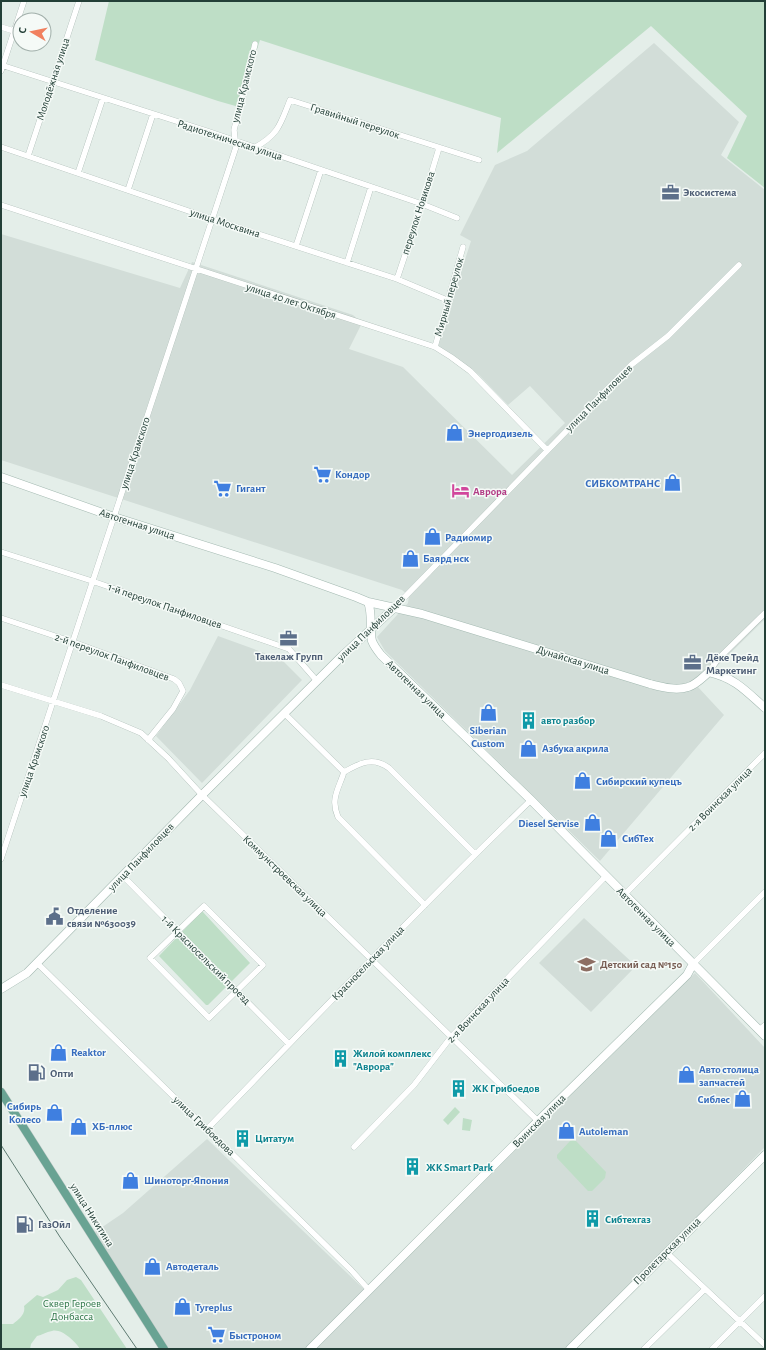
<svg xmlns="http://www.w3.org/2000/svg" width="766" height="1350" viewBox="0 0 766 1350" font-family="'Alegreya Sans',sans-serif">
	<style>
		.built { fill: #d2ddd8 }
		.green { fill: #bedec6 }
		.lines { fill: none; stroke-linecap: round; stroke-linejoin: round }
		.street-casing { stroke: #a6b6b0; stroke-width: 6 }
		.secondary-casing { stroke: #a3b9b1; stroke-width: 9 }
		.primary-casing { stroke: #c1c9c7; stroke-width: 9 }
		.street { stroke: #fff; stroke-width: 5.5 }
		.secondary { stroke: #fff; stroke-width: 8 }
		.primary { stroke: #69a393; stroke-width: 8 }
		.tram { stroke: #5e7b72; stroke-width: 1 }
		.labels { text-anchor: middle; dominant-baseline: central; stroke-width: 3; stroke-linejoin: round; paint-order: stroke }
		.street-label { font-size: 11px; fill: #233f37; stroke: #f5faf7 }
		.service-label { font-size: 11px; font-weight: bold; fill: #4e5e75; stroke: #f5faf7; text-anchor: start }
		.shop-label { font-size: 11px; font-weight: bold; fill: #366cbe; stroke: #f5faf7; text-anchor: start }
		.hotel-label { font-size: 11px; font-weight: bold; fill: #b23c85; stroke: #f5faf7; text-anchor: start }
		.culture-label { font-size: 11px; font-weight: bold; fill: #0d838f; stroke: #f5faf7; text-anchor: start }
		.education-label { font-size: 11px; font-weight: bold; fill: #785e54; stroke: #f5faf7; text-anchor: start }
		.park-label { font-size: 11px; fill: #2e7648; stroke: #f5faf7 }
	</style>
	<rect width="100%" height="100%" fill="#e4eee9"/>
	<path class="built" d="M654,43L739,122L721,155L765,190V619L697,686L724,715L600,861L385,651L377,637L408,603L409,596L402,590L1,460V234L180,288L192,262L353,315L362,323L349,349L403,367L512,475L565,423L530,386L508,405L479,375L453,356L437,347L471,241L460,235L495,165L527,151Z
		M218,636L281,659L302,680L202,783L156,736L190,690Z
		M584,918L636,966L591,1012L539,963Z
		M695,973L765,1048V1147L640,1276L567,1349H168L95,1232L123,1213L207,1139L369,1294Z"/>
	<path class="green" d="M109,1H765V188L727,158L747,116L651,26L497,153L501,118L260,40L239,107L218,101L95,60Z
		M202,911L250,963L208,1005H206L159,956Z
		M455,1107L460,1112L448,1125L443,1120Z
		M463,1118L472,1120L470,1131L462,1130Z
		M573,1140L576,1141L606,1172L605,1178L592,1191H588L557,1158V1155L570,1141Z
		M76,1277L81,1280L127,1349H80C75,1341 61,1328 52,1331C46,1332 42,1335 37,1336L31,1344L30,1349H1V1324H13C19,1319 26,1314 24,1306L37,1295L43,1297L58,1290L67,1280Z"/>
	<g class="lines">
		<defs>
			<path id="street" d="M1,27L14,31
				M1,65L207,131L422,204L457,218
				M1,71L24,1
				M1,147L212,219L397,279L447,300
				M254,148C279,134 280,125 290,100L479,160
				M28,156L79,1
				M78,173L103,98
				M128,190L153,114
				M1,205L435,347L451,357L470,371L547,450
				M296,246L321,170
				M347,263L371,187
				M397,279L422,204L439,148
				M435,347L463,247
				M1,552L92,581L289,649L317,681
				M394,608L620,376L631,365L668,336L739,265
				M1,618L73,642L174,679L179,683L183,691L173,709L148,740
				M709,672L718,659L765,613
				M1,685L101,716L141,733L168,758L202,795L538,1121
				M284,713L344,772C339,788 330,799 338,817L425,905
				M344,772C360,763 373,756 389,768L475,854
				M1,859L236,147L234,130L255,44
				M123,876L289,1044
				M625,894L765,753
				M204,906L263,965L209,1018L150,958Z
				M37,963L351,1270L369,1290
				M693,964L765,892
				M759,1030L765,1025
				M207,1129C314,1019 420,907 531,800
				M354,1147L414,1085L451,1037L606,876
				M666,1252L765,1345
				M644,1349L705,1289
				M712,1349L765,1296"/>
			<path id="secondary" d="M1,477L114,517L275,568L356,597L368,602C373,615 369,628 372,641C374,646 377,650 381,655L531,800L765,1036
				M368,602L422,614L650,684C662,687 676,691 688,687C696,685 703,677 709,672C735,678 746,691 765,708
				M1,989L27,973L202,795L343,655L394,608
				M310,1349L538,1121L687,975L693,964
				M570,1349L765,1155"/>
			<path id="primary" d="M1,1092L164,1349"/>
		</defs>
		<use href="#street" class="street-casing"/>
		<use href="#secondary" class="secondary-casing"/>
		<use href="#primary" class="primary-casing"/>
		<use href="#street" class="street"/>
		<use href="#secondary" class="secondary"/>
		<use href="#primary" class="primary"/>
		<path class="tram" d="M1,1145L60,1237L137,1349"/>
	</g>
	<defs>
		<symbol id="office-bare" viewBox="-9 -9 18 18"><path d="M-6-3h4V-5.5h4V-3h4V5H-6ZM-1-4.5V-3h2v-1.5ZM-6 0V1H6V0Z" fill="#5c6f8a" stroke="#f5faf7" stroke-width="2.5" paint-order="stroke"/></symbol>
		<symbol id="shop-bare" viewBox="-9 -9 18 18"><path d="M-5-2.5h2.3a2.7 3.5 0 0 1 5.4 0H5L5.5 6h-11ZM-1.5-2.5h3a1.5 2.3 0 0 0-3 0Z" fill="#3f7fe0" stroke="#f5faf7" stroke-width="2.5" paint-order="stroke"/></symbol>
		<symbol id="supermarket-bare" viewBox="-9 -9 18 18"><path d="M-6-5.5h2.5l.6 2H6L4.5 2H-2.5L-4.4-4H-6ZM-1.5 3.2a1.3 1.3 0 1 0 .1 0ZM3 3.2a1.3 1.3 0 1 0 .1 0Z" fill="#3f7fe0" stroke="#f5faf7" stroke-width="2.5" paint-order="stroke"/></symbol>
		<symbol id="hotel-bare" viewBox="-9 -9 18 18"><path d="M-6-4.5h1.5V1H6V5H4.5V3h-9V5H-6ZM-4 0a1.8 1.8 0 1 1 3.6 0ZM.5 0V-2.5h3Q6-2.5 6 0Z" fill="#d1479c" stroke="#f5faf7" stroke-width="2.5" paint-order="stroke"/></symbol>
		<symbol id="building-bare" viewBox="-9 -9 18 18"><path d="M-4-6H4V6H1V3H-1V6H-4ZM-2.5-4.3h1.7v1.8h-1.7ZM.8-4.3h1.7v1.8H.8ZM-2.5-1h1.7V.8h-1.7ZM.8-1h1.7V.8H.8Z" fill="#0f9aa8" stroke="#f5faf7" stroke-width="2.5" paint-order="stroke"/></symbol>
		<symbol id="civic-bare" viewBox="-9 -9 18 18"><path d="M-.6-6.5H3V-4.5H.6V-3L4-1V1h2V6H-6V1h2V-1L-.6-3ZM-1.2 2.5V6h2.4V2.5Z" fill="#5c6f8a" stroke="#f5faf7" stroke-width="2.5" paint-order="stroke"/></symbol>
		<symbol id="school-bare" viewBox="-9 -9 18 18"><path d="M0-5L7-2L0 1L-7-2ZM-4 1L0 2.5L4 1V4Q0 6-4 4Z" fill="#8d6e63" stroke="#f5faf7" stroke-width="2.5" paint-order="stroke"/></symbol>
		<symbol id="fuel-bare" viewBox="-9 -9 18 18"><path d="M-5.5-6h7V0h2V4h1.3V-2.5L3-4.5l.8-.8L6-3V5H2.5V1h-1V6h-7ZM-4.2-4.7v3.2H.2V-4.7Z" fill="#5c6f8a" stroke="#f5faf7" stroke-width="2.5" paint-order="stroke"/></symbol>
	</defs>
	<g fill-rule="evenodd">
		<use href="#office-bare" x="658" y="180" width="25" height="25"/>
		<use href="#shop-bare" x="442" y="420" width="25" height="25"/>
		<use href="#supermarket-bare" x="310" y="462" width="25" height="25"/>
		<use href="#shop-bare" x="660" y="470" width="25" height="25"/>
		<use href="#supermarket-bare" x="210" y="476" width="25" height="25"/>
		<use href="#hotel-bare" x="448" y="478" width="25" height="25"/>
		<use href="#shop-bare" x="420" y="524" width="25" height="25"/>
		<use href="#shop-bare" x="398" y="546" width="25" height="25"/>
		<use href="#office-bare" x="276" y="626" width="25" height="25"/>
		<use href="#office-bare" x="680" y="650" width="25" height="25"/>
		<use href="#shop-bare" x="476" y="700" width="25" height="25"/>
		<use href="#building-bare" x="516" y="708" width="25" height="25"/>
		<use href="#shop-bare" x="516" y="736" width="25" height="25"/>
		<use href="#shop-bare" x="570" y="768" width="25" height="25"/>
		<use href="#shop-bare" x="580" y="810" width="25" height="25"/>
		<use href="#shop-bare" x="596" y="826" width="25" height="25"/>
		<use href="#civic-bare" x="42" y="904" width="25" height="25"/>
		<use href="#school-bare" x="574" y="952" width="25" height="25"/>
		<use href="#shop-bare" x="46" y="1040" width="25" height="25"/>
		<use href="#building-bare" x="328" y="1046" width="25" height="25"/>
		<use href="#fuel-bare" x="24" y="1060" width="25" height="25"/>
		<use href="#shop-bare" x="674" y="1062" width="25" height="25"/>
		<use href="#building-bare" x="446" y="1076" width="25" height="25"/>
		<use href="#shop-bare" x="730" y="1086" width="25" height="25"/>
		<use href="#shop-bare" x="42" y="1100" width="25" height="25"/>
		<use href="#shop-bare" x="66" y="1114" width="25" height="25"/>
		<use href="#shop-bare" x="554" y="1118" width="25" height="25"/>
		<use href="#building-bare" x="230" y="1126" width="25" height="25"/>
		<use href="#building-bare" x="400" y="1154" width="25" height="25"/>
		<use href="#shop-bare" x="118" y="1168" width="25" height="25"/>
		<use href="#building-bare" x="580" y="1206" width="25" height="25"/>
		<use href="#fuel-bare" x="12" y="1212" width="25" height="25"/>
		<use href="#shop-bare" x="140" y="1254" width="25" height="25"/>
		<use href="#shop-bare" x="170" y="1294" width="25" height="25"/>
		<use href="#supermarket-bare" x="204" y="1322" width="25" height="25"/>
	</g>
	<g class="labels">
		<g class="street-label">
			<text transform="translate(53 79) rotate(-72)">Молодёжная улица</text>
			<text transform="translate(244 86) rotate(-76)">улица Крамского</text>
			<text transform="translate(355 121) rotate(18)">Гравийный переулок</text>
			<text transform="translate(230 140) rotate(18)">Радиотехническая улица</text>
			<text transform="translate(418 213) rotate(-72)">переулок Новикова</text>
			<text transform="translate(225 223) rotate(18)">улица Москвина</text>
			<text transform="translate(449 297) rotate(-74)">Мирный переулок</text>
			<text transform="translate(291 301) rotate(18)">улица 40 лет Октября</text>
			<text transform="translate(599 398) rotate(-45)">улица Панфиловцев</text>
			<text transform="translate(135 453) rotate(-72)">улица Крамского</text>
			<text transform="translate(137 524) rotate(18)">Автогенная улица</text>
			<text transform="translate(165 606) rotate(19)">1-й переулок Панфиловцев</text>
			<text transform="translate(371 628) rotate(-44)">улица Панфиловцев</text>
			<text transform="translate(112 657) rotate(20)">2-й переулок Панфиловцев</text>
			<text transform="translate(573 660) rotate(17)">Дунайская улица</text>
			<text transform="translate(416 689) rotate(44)">Автогенная улица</text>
			<text transform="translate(34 761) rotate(-71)">улица Крамского</text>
			<text transform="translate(720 799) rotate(-45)">2-я Воинская улица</text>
			<text transform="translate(141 857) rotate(-46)">улица Панфиловцев</text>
			<text transform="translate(285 876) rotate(44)">Коммунстроевская улица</text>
			<text transform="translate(646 917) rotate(45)">Автогенная улица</text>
			<text transform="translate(206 960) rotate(45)">1-й Красносельский проезд</text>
			<text transform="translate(368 963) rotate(-46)">Красносельская улица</text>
			<text transform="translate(478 1010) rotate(-47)">2-я Воинская улица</text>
			<text transform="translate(539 1121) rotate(-45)">Воинская улица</text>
			<text transform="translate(204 1126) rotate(44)">улица Грибоедова</text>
			<text transform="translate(92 1215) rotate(58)">улица Никитина</text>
			<text transform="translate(667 1251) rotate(-45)">Пролетарская улица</text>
		</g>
		<g class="service-label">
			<text x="683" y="192">Экосистема</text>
			<text x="289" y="656" text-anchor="middle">Такелаж Групп</text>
			<text x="706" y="657">Дёке Трейд<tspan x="706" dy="13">Маркетинг</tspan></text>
			<text x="67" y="910">Отделение<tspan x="67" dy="13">связи №630039</tspan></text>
			<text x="50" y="1073">Опти</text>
			<text x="38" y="1224">ГазОйл</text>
		</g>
		<g class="shop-label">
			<text x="468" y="433">Энергодизель</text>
			<text x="335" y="474">Кондор</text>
			<text x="660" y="483" text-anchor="end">СИБКОМТРАНС</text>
			<text x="236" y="488">Гигант</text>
			<text x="445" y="537">Радиомир</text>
			<text x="423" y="558">Баярд нск</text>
			<text x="488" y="730" text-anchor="middle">Siberian<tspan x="488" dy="13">Custom</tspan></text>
			<text x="542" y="748">Азбука акрила</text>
			<text x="596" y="781">Сибирский купецъ</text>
			<text x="579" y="823" text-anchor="end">Diesel Servise</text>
			<text x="622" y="838">СибТех</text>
			<text x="71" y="1052">Reaktor</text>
			<text x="699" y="1069">Авто столица<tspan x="699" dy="13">запчастей</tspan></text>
			<text x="730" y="1099" text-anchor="end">Сиблес</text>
			<text x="41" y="1106" text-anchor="end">Сибирь<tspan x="41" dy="13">Колесо</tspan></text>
			<text x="92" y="1126">ХБ-плюс</text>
			<text x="579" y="1131">Autoleman</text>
			<text x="144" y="1180">Шиноторг-Япония</text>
			<text x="166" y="1266">Автодеталь</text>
			<text x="195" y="1307">Tyreplus</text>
			<text x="229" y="1335">Быстроном</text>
		</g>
		<g class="hotel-label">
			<text x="473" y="491">Аврора</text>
		</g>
		<g class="culture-label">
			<text x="541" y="720">авто разбор</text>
			<text x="353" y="1053">Жилой комплекс<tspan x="353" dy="13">"Аврора"</tspan></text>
			<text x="472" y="1088">ЖК Грибоедов</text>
			<text x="255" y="1138">Цитатум</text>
			<text x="426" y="1167">ЖК Smart Park</text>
			<text x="605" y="1219">Сибтехгаз</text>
		</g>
		<g class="education-label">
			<text x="600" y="964">Детский сад №150</text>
		</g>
		<g class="park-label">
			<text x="72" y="1303">Сквер Героев<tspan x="72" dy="13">Донбасса</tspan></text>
		</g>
	</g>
	<rect width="766" height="1350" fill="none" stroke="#233f37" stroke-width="4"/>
	<g transform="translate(32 32) rotate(279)"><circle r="19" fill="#f5faf7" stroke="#a1afaa"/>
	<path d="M0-3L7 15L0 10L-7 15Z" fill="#f1805f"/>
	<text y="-6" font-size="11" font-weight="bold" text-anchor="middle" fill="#233f37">С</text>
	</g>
</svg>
